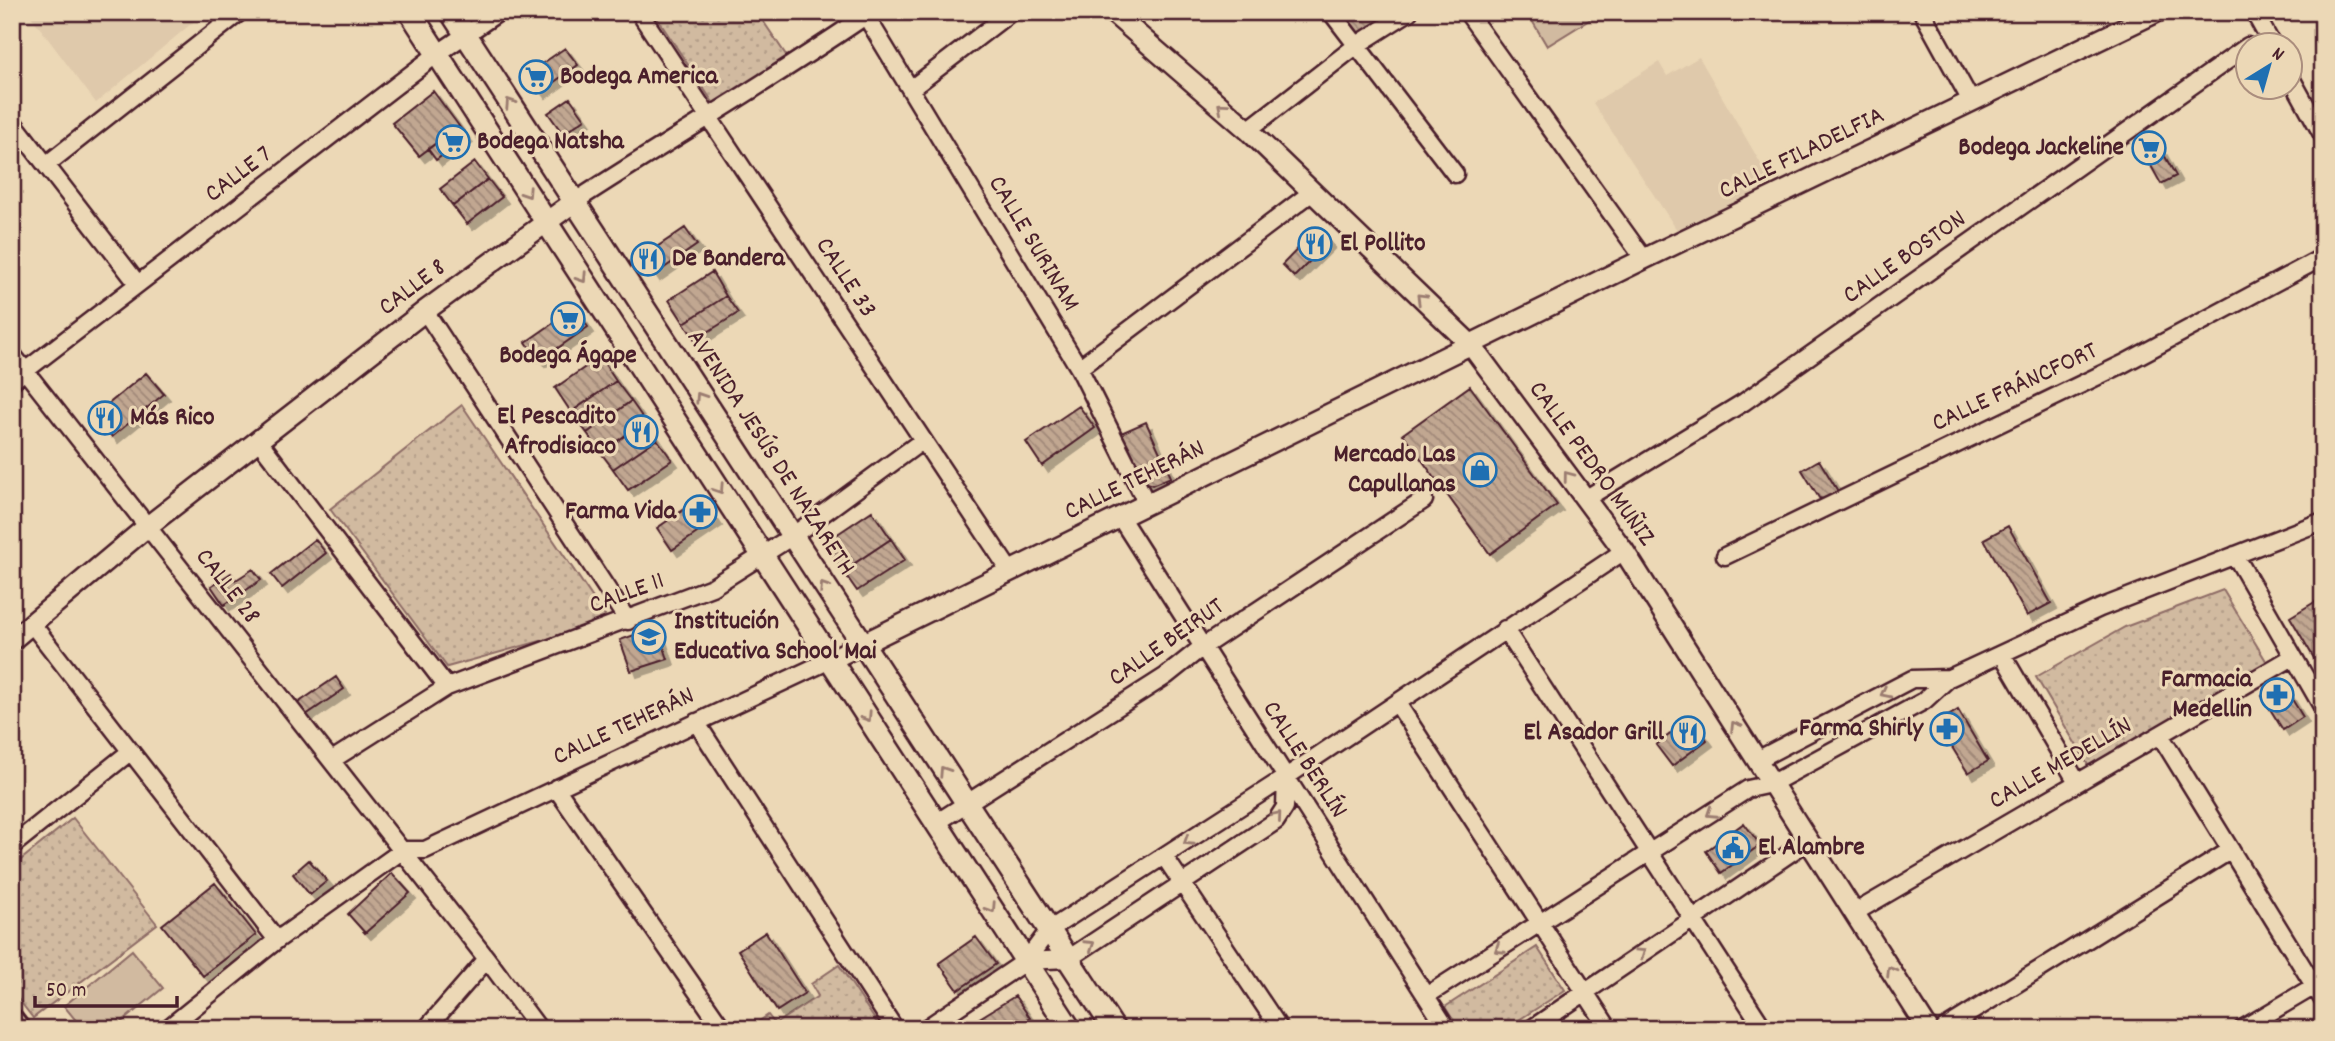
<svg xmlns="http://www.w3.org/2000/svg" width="2335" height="1041" viewBox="0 0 2335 1041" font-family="Dekko,sans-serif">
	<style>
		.built { fill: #dfc9ab }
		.park { fill: url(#park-dots); stroke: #8e6c66; stroke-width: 2 }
		.pitch { fill: #d1baa0; stroke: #8e6c66; stroke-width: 2 }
		.building { fill: url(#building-back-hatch); stroke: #4a1f2b; stroke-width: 2; filter: url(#shadow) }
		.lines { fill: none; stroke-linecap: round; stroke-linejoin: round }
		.minor-casing { stroke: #4a1f2b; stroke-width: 21 }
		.tertiary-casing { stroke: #4a1f2b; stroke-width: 24 }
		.secondary-casing { stroke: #4a1f2b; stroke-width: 26 }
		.minor { stroke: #ecd8b6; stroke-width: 16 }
		.tertiary { stroke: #ecd8b6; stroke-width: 19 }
		.secondary { stroke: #ecd8b6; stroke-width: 21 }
		.oneway { stroke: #9b7c70 }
		.labels { text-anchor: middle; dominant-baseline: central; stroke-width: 6; stroke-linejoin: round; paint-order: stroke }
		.poi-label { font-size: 26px; font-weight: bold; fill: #4a1f2b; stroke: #ecd8b6; text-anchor: start }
		.street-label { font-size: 26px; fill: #4a1f2b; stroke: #ecd8b6 }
	</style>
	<defs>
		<pattern id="park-dots" width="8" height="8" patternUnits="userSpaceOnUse" patternTransform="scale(1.75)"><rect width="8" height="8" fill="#d1baa0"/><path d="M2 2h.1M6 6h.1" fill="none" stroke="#b59f8a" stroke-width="1.8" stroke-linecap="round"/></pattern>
		<pattern id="building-back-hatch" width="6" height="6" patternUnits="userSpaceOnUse" patternTransform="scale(1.75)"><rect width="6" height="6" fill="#c1a791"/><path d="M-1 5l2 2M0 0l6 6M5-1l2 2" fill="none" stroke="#9f8777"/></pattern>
		<filter id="shadow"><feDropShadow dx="6" dy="6" stdDeviation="0" flood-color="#0004"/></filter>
	</defs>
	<rect width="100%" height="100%" fill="#ecd8b6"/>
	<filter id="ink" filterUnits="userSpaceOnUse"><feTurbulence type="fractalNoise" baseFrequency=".0143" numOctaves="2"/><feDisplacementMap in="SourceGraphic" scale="14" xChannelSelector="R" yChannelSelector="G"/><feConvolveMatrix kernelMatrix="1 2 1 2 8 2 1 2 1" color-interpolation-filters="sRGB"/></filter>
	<g filter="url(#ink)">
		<path class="built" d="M28,12H191L197,19L96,103Z
			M1699,57L1772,183L1677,230L1593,103L1659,62L1667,76Z"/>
		<path class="park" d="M653,12H757L790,61L718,110Z
			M462,405L609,622L447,667L330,509Z
			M2223,590L2271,669L2091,770L2036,677L2125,627Z
			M73,818L157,924L33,1018L12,991V867Z
			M1537,947L1565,990L1505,1029H1459L1445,1007Z
			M839,965L881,1029H748L768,1015L775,1024L818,996L811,984Z"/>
		<path class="pitch" d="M1527,12H1602L1547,46Z
			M132,950L163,988L113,1029H83L64,1006Z"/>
		<path class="building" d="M1336,12H1395L1362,35L1352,33Z
			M565,48L578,65L540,92L527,74Z
			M433,91L459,126L419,156L392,123Z
			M570,98L585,119L563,134L548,113Z
			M459,126L467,137L436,160L428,149Z
			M2154,137L2176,176L2161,184L2140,146Z
			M475,162L488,179L453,206L440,189Z
			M488,179L502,197L467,224L453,206Z
			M685,228L697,245L654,275L642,257Z
			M1317,229L1329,242L1294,277L1282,265Z
			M712,272L726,296L684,323L669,300Z
			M726,296L738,313L695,340L684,323Z
			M575,308L588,327L539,361L526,342Z
			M600,357L616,381L571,412L555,388Z
			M146,373L164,394L112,437L95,415Z
			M616,381L631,401L587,433L571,412Z
			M1470,386L1557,505L1490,554L1403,434Z
			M631,401L645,421L601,453L587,433Z
			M1079,406L1095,428L1042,466L1026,442Z
			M645,421L657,439L613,469L601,453Z
			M1146,422L1171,477L1152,485L1143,481L1121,433Z
			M657,439L672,460L628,490L613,469Z
			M1819,460L1839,493L1827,500L1819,498L1802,470Z
			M701,498L716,520L672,550L657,528Z
			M872,511L891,539L843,571L828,548L830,539Z
			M2008,526L2051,603L2027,616L1984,539Z
			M315,539L326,553L282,588L271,574Z
			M891,539L905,560L857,591L843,571Z
			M253,569L261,580L224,605L211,586L231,573L236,580Z
			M2323,597V662L2318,665L2290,617Z
			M657,627L668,659L631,671L620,640Z
			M336,677L344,689L303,717L295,705Z
			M2282,683L2303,717L2283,730L2262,696Z
			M1958,710L1988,761L1968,773L1937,723Z
			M1691,718L1707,740L1672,766L1656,745Z
			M1744,823L1760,845L1721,873L1706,851Z
			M309,860L327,881L310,895L293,874Z
			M392,873L410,893L365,933L348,914Z
			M215,883L256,935L203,976L162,925Z
			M766,932L805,993L777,1011L738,950Z
			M976,937L996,964L958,990L939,963Z
			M1015,996L1030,1018L1013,1029H985L978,1019Z"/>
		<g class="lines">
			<defs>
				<path id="minor" d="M639,12L1010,571
					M1331,12L1455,174
					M1467,12L1644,259
					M1922,12L1971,101
					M2254,12L2273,46
					M866,16L1079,368L1147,504
					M2290,76L2323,136
					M912,88L1011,12
					M12,121L137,283
					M1248,130L1357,45L1409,12
					M46,165L240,12
					M574,202C672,138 774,79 871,12
					M425,311L628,621
					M12,354L487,959L539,1029
					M1079,368L1311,193
					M12,381L437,54L499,12
					M259,441L447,687
					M1585,499L1744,402L2248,46
					M1120,517L1447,1029
					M2235,555L2323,708
					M1725,556L2123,364L2323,257
					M32,624L277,940
					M1505,629L1764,1029
					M2002,654L2077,782
					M1397,703L1609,1029
					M696,722L895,1029
					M2160,735L2323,1000
					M332,760L447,687L712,587L791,537L922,441
					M1757,760L1912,679L1949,678
					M556,788L723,1029
					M936,823L1166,676L1201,648L1424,500
					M12,846L131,751
					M1164,856L1280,1029
					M1854,913L2293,657
					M1026,961L1068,959L1276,821L1285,807L1286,777
					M1426,996L1748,789L1771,784L1924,701L1949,678L2100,608L2323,521
					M12,1016L22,1029
					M167,1029L277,940L403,850H425L830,660
					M426,1029L487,959
					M925,1029L1026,961L1049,930L1286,777L1624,551
					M1531,1029L1808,841
					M1944,1029L2231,850
					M2242,1029L2323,981"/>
				<path id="tertiary" d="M1112,12L1248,130L1471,345L1624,551L1928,1029
					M12,640L148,526L425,311L574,202
					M830,660L1644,259L2157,12"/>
				<path id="secondary" d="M410,12L1070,1029
					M451,12L1114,1029"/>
			</defs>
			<use href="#minor" class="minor-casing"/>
			<use href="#tertiary" class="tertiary-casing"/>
			<use href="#secondary" class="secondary-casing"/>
			<use href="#minor" class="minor"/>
			<use href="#tertiary" class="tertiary"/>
			<use href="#secondary" class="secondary"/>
		</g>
		<defs><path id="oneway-chevron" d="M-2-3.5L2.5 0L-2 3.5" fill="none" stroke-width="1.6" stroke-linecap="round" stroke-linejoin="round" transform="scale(1.75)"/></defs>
		<g class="oneway">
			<use href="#oneway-chevron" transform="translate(510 103) rotate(-123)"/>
			<use href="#oneway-chevron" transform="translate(1222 107) rotate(-139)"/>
			<use href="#oneway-chevron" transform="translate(527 193) rotate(57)"/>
			<use href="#oneway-chevron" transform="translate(582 278) rotate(57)"/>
			<use href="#oneway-chevron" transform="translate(1421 298) rotate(-136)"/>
			<use href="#oneway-chevron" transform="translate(700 397) rotate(-123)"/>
			<use href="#oneway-chevron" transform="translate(1568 476) rotate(-127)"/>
			<use href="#oneway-chevron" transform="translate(719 489) rotate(57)"/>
			<use href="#oneway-chevron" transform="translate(824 587) rotate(-123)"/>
			<use href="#oneway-chevron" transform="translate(1885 693) rotate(153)"/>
			<use href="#oneway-chevron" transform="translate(867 717) rotate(57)"/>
			<use href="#oneway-chevron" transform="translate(1735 726) rotate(-122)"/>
			<use href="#oneway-chevron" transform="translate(944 771) rotate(-123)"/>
			<use href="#oneway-chevron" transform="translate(1711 813) rotate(147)"/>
			<use href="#oneway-chevron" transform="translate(1277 816) rotate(-50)"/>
			<use href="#oneway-chevron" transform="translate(1188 841) rotate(147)"/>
			<use href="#oneway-chevron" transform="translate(991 908) rotate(57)"/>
			<use href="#oneway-chevron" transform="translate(1090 945) rotate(-33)"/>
			<use href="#oneway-chevron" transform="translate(1499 949) rotate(147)"/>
			<use href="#oneway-chevron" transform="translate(1641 953) rotate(-34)"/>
			<use href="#oneway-chevron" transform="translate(1891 971) rotate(-122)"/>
		</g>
	</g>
	<defs>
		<symbol id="supermarket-ring" viewBox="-11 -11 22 22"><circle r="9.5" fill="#ecd8b6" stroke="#1f6fb2" stroke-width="1.5"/><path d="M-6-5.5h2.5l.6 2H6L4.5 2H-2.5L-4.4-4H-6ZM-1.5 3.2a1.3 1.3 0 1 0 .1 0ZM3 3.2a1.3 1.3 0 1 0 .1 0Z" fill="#1f6fb2"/></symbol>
		<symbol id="restaurant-ring" viewBox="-11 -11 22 22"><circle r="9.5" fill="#ecd8b6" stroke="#1f6fb2" stroke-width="1.5"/><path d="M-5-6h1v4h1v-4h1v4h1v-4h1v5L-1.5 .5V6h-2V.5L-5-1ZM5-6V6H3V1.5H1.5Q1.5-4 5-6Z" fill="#1f6fb2"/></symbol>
		<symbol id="shop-ring" viewBox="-11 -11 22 22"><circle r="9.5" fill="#ecd8b6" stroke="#1f6fb2" stroke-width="1.5"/><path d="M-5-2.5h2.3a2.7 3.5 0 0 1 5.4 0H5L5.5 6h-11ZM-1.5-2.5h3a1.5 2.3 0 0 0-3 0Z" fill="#1f6fb2"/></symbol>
		<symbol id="pharmacy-ring" viewBox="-11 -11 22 22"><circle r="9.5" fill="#ecd8b6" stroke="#1f6fb2" stroke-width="1.5"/><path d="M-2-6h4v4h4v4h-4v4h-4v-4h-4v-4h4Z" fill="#1f6fb2"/></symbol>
		<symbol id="school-ring" viewBox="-11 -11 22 22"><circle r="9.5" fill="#ecd8b6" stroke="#1f6fb2" stroke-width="1.5"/><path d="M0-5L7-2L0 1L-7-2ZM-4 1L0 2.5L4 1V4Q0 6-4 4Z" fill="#1f6fb2"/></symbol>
		<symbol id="civic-ring" viewBox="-11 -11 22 22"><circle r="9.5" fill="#ecd8b6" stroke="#1f6fb2" stroke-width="1.5"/><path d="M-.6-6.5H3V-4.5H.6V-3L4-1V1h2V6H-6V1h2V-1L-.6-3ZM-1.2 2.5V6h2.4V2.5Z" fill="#1f6fb2"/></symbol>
	</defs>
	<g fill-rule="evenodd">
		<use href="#supermarket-ring" x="517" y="58" width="38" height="38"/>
		<use href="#supermarket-ring" x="434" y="123" width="38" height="38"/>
		<use href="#supermarket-ring" x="2130" y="129" width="38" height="38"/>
		<use href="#restaurant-ring" x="1296" y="225" width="38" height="38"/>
		<use href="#restaurant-ring" x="629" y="240" width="38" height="38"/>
		<use href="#supermarket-ring" x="549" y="300" width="38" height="38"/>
		<use href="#restaurant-ring" x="86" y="399" width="38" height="38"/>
		<use href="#restaurant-ring" x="622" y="413" width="38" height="38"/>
		<use href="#shop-ring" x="1461" y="451" width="38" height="38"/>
		<use href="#pharmacy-ring" x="681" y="493" width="38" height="38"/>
		<use href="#school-ring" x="630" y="618" width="38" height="38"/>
		<use href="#pharmacy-ring" x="2258" y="676" width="38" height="38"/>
		<use href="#pharmacy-ring" x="1928" y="710" width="38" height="38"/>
		<use href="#restaurant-ring" x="1669" y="714" width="38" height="38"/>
		<use href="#civic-ring" x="1714" y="829" width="38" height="38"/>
	</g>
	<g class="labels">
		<g class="poi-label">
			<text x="560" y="77">Bodega America</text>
			<text x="477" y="142">Bodega Natsha</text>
			<text x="2124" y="148" text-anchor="end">Bodega Jackeline</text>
			<text x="1340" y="244">El Pollito</text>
			<text x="672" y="259">De Bandera</text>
			<text x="568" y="356" text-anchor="middle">Bodega Ágape</text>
			<text x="616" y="417" text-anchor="end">El Pescadito<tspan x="616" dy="30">Afrodisiaco</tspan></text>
			<text x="130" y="418">Más Rico</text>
			<text x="1456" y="455" text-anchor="end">Mercado Las<tspan x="1456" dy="30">Capullanas</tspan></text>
			<text x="676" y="512" text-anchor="end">Farma Vida</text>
			<text x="674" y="622">Institución<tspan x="674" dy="30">Educativa School Mai</tspan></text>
			<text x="2252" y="680" text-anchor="end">Farmacia<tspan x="2252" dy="30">Medellin</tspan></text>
			<text x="1923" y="729" text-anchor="end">Farma Shirly</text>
			<text x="1664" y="733" text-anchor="end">El Asador Grill</text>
			<text x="1758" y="848">El Alambre</text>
		</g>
		<g class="street-label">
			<text transform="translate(1802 154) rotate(-26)">CALLE FILADELFIA</text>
			<text transform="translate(239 175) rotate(-37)">CALLE 7</text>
			<text transform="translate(1033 244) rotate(59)">CALLE SURINAM</text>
			<text transform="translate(1905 258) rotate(-35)">CALLE BOSTON</text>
			<text transform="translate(845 278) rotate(57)">CALLE 33</text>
			<text transform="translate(413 288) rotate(-37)">CALLE 8</text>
			<text transform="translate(2015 388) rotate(-25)">CALLE FRÁNCFORT</text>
			<text transform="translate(770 453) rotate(57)">AVENIDA JESÚS DE NAZARETH</text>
			<text transform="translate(1591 464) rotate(54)">CALLE PEDRO MUÑIZ</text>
			<text transform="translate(1135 481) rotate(-26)">CALLE TEHERÁN</text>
			<text transform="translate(227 587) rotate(52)">CALLE 28</text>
			<text transform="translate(627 594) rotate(-20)">CALLE 11</text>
			<text transform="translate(1167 643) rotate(-35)">CALLE BEIRUT</text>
			<text transform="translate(624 727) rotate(-25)">CALLE TEHERÁN</text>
			<text transform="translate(1304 760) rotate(57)">CALLE BERLÍN</text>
			<text transform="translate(2061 764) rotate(-30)">CALLE MEDELLÍN</text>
		</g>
	</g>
	<rect width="2335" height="1041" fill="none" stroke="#ecd8b6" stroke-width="42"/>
	<rect x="21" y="21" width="2293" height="999" fill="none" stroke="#4a1f2b" stroke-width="2.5" filter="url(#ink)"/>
	<g transform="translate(2269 66) rotate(37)"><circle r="33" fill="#ecd8b6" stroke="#ab8e7e" stroke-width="2"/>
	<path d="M0-5L12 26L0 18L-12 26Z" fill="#1f6fb2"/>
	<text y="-10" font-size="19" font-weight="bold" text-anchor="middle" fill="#4a1f2b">N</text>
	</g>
	<path d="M35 996v10h142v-10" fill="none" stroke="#4a1f2b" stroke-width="3.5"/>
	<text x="46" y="996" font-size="21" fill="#4a1f2b" stroke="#ecd8b6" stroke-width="5" paint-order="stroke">50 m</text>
</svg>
